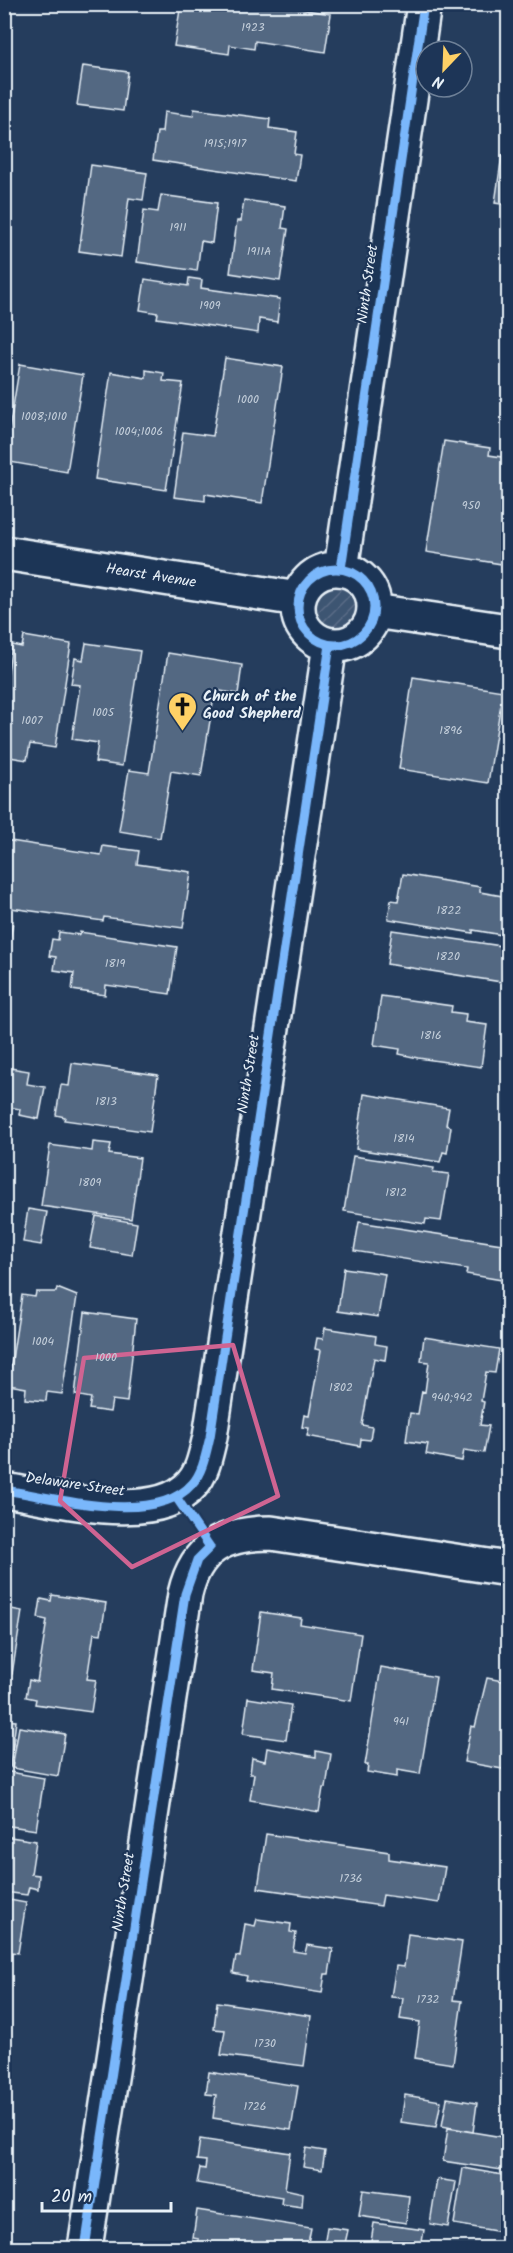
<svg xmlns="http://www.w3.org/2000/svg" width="513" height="2253" viewBox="0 0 513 2253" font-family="Kalam,sans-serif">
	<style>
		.garden { fill: url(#garden-furrows); stroke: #93a2b5; stroke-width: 1.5 }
		.building { fill: #536782; stroke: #e8f1f8; stroke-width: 1.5 }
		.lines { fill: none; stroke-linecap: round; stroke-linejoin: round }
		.minor-casing { stroke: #e8f1f8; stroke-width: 38 }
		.minor { stroke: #1d3557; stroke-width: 33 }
		.cycleway-casing { stroke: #1d3557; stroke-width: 13 }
		.cycleway { stroke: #7ab7fb; stroke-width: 9 }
		.marked { fill: none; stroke: #cf6492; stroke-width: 4.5; stroke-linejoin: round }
		.labels { text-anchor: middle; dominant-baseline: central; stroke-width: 4.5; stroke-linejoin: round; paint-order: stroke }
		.number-label { font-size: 12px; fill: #c3ceda }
		.street-label { font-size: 15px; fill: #e8f1f8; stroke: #1d3557 }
		.poi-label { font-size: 15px; font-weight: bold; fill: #e8f1f8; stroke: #1d3557; text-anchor: start }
	</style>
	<defs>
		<pattern id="garden-furrows" width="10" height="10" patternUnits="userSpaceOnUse" patternTransform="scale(1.5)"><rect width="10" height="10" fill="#3e5472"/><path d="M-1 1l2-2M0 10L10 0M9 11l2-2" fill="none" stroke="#5a6d87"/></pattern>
	</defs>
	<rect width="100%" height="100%" fill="#253d5d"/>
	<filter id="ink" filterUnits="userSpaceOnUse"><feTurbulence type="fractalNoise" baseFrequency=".0167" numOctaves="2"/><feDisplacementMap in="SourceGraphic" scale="12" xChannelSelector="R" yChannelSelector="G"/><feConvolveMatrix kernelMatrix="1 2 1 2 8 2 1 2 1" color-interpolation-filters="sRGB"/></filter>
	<g filter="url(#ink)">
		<path class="garden" d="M309 607a27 27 0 1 1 54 0a27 27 0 1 1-54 0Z"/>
		<path class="building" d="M181,4H270L331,14L325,52L255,41L254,49L230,45L229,54L174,46Z
			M83,66L128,72L123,111L77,105Z
			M194,109L270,119L269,128L297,132L294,154L300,155L296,181L153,160L157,132H162L164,112L193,116Z
			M502,155L508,156V205L495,203Z
			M91,165L147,173L143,200L129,198L121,257L79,251Z
			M161,195L217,203L212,243L201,241L197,271L137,262L144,210L158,212Z
			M244,200L285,206L282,228L288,229L280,281L230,273L237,221H241Z
			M189,278L202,280L201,288L280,299L277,322L259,319L258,333L157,318L158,313L140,310L145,279L188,286Z
			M225,358L283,367L262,503L205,494V501L174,497L183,432L213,436Z
			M20,364L83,375L67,472L4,461Z
			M146,370L164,373L163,381L183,383L166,490L95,479L111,372L146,378Z
			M444,441L490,448L489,455L508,458V565L426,552Z
			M24,636L71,644L55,748L30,744L27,760L4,756V697L12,645L22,647Z
			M86,643L140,651L122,766L95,762L98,743L72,739L80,685L71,684L75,658L83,660Z
			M168,653L242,665L238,694L215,690L201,776L171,771L160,838L119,831L129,770L149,773Z
			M413,677L503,691L488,783L399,769Z
			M4,840L101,855L103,846L139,851L137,864L191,872L183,928L104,917L103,921L4,907Z
			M403,874L480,887V892L508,897V936L473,930V933L388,919L391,900L398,901Z
			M4,920L13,921L7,959H4Z
			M392,930L508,947V983L387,964Z
			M59,932L80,935V932L177,947L170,994L106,985L105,995L72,990L74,973L54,970L56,957L49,956L52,939L58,940Z
			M381,996L452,1006L451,1012L466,1014L465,1022L487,1025L481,1067L418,1058L399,1054L400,1049L374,1045Z
			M72,1063L158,1075L150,1132L64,1120L65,1117L56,1115L61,1085L69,1086Z
			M4,1067L29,1071L27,1084L45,1087L39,1119L19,1115L20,1109L4,1106Z
			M364,1094L449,1108L446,1125L451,1127L447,1153L443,1152L440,1162L356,1149Z
			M93,1142L111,1144L109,1154L140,1158L131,1219L41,1206L50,1145L92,1151Z
			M353,1156L434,1168L433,1172L449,1174L441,1221L426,1219L425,1224L344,1211Z
			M28,1209L47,1212L41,1245L23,1242Z
			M96,1216L137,1223L132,1255L90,1248Z
			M359,1222L508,1245V1281L466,1274L467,1269L354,1251Z
			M344,1268L385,1274L378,1317L338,1311Z
			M57,1288L77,1296L62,1394L47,1392L46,1401L25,1399L26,1388L8,1385L22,1295L35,1297L36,1292H56Z
			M85,1312L136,1319L127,1402L112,1400L110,1412L89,1409L91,1398L75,1395Z
			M325,1328L376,1336L375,1344L387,1346L385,1360L374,1358L362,1425L372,1427L370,1440L361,1439L360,1446L307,1436L309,1428L302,1427L304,1415L309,1416L321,1350L315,1349L317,1338L323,1339Z
			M424,1337L499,1349L495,1373L486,1372L481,1401L484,1402L480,1425L489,1426L484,1453L464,1450L462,1461L426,1454L428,1444L406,1441L410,1413L418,1414L422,1391L425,1392L429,1362L421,1361Z
			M52,1595L106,1603L101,1634L94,1633L87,1679L96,1680L91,1712L35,1704L36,1699L26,1697L29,1680L37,1682L47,1620L38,1618L41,1599L51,1601Z
			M4,1599L7,1600L6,1608L22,1611L12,1674L4,1673Z
			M261,1612L301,1618L300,1624L361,1634L351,1701L272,1689L274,1673L253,1670Z
			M381,1667L436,1677L420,1774L397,1770V1777L367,1772L368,1765H365Z
			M487,1678L508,1682V1770L464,1762L471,1726L475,1727Z
			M248,1698L291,1705L286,1740L243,1734Z
			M4,1720L16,1721L10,1767L4,1766Z
			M19,1727L65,1734L58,1776L12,1768Z
			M267,1748L316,1757V1751L331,1754L326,1788H323L319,1812L250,1800L254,1774H250L252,1758L265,1761Z
			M4,1771L44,1778L36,1830L4,1825Z
			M266,1834L389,1852V1859L445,1867L439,1903L383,1895L381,1906L258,1888Z
			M4,1836L36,1841L31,1874L39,1875L38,1889L29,1887L27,1895L4,1892Z
			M4,1899L26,1903L18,1953L4,1951Z
			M257,1919L291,1924L290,1932L296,1933L293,1951L305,1953L307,1945L333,1949L329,1974H325L322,1993L246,1981L247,1976L233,1973L236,1956L240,1957L245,1924L255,1926Z
			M408,1934L462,1942L453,2000L462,2001L453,2064L415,2058L420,2022L400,2019L403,1998L391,1997L396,1966L404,1967Z
			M217,2002L311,2016L304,2066L221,2055L225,2030L214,2029Z
			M209,2072L298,2086L291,2130L213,2118L216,2095L206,2094Z
			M405,2095L441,2101L436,2127L401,2122Z
			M447,2098L477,2103L473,2132L442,2126Z
			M448,2128L508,2138V2171L443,2161Z
			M200,2139L290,2153L285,2189L303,2193L302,2207L281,2204L282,2197L197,2183L200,2168L205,2169L206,2161L197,2160Z
			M306,2148L325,2151L322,2170L303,2167Z
			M463,2168L508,2176V2233L454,2224Z
			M437,2179L456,2182L448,2227L430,2224Z
			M363,2190L409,2196L406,2223L359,2216Z
			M197,2210L311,2228L307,2248H197L199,2239L193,2238Z
			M374,2223L424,2230L421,2248H370Z
			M327,2227L348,2230L344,2248L324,2247Z"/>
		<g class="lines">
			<defs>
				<path id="minor" d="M4,553L298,599
					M298 607a38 38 0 1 1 76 0a38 38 0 1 1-76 0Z
					M341,569L424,4
					M374,611L508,631
					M4,1490C54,1497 155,1527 192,1484C203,1472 206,1453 210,1437L330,645
					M85,2248L185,1594C196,1547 224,1533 271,1533L508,1569"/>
			</defs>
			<use href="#minor" class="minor-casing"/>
			<use href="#minor" class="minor"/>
			<defs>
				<path id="cycleway" d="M298 607a38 38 0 1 1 76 0a38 38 0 1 1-76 0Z
					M341,569L424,4
					M4,1490C54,1497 155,1527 192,1484C203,1472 206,1453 210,1437L330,645
					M85,2248L185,1594L197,1560L210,1547L176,1497"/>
			</defs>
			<use href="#cycleway" class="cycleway-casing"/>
			<use href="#cycleway" class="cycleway"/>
		</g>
	</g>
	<path class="marked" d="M233,1345L278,1496L132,1567L60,1501L84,1358Z"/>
	<defs>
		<symbol id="church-pin" viewBox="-11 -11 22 30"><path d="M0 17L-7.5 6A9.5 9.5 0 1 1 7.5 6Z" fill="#ffd166" stroke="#1d3557"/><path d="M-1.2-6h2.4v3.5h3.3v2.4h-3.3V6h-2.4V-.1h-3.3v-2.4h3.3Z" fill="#111"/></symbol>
	</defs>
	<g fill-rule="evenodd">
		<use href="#church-pin" x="166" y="690" width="33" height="45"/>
	</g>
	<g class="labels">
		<g class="number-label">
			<text x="253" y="27">1923</text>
			<text x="225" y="143">1915;1917</text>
			<text x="178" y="227">1911</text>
			<text x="259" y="251">1911A</text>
			<text x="210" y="305">1909</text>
			<text x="248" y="399">1000</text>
			<text x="44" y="416">1008;1010</text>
			<text x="139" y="431">1004;1006</text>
			<text x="471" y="505">950</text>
			<text x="103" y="712">1005</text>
			<text x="32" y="720">1007</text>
			<text x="451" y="730">1896</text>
			<text x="449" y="910">1822</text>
			<text x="448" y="956">1820</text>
			<text x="115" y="963">1819</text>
			<text x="431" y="1035">1816</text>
			<text x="106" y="1101">1813</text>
			<text x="404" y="1138">1814</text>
			<text x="90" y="1182">1809</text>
			<text x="396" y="1192">1812</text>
			<text x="43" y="1341">1004</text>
			<text x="106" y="1357">1000</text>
			<text x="341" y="1387">1802</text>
			<text x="452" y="1397">940;942</text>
			<text x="401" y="1721">941</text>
			<text x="351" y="1878">1736</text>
			<text x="428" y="1999">1732</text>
			<text x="265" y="2043">1730</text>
			<text x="255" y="2106">1726</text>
		</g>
		<g class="street-label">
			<text transform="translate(368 284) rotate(-82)">Ninth Street</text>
			<text transform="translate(151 576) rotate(9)">Hearst Avenue</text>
			<text transform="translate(249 1074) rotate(-81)">Ninth Street</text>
			<text transform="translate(75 1485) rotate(8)">Delaware Street</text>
			<text transform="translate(124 1892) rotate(-81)">Ninth Street</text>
		</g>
		<g class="poi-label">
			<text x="203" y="697">Church of the<tspan x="203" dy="17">Good Shepherd</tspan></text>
		</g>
	</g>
	<rect width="513" height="2253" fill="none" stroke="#1d3557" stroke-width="24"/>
	<rect x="12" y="12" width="489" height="2229" fill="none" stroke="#e8f1f8" stroke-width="2" filter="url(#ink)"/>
	<g transform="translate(444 69) rotate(203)"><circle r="28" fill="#1d3557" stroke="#6e8097" stroke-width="1.5"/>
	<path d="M0-4.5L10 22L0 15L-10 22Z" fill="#ffd166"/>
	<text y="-9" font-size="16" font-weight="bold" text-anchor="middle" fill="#e8f1f8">N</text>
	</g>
	<path d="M42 2202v9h129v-9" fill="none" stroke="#e8f1f8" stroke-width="3"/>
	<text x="51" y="2202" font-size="18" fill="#e8f1f8" stroke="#1d3557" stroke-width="4.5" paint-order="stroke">20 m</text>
</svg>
